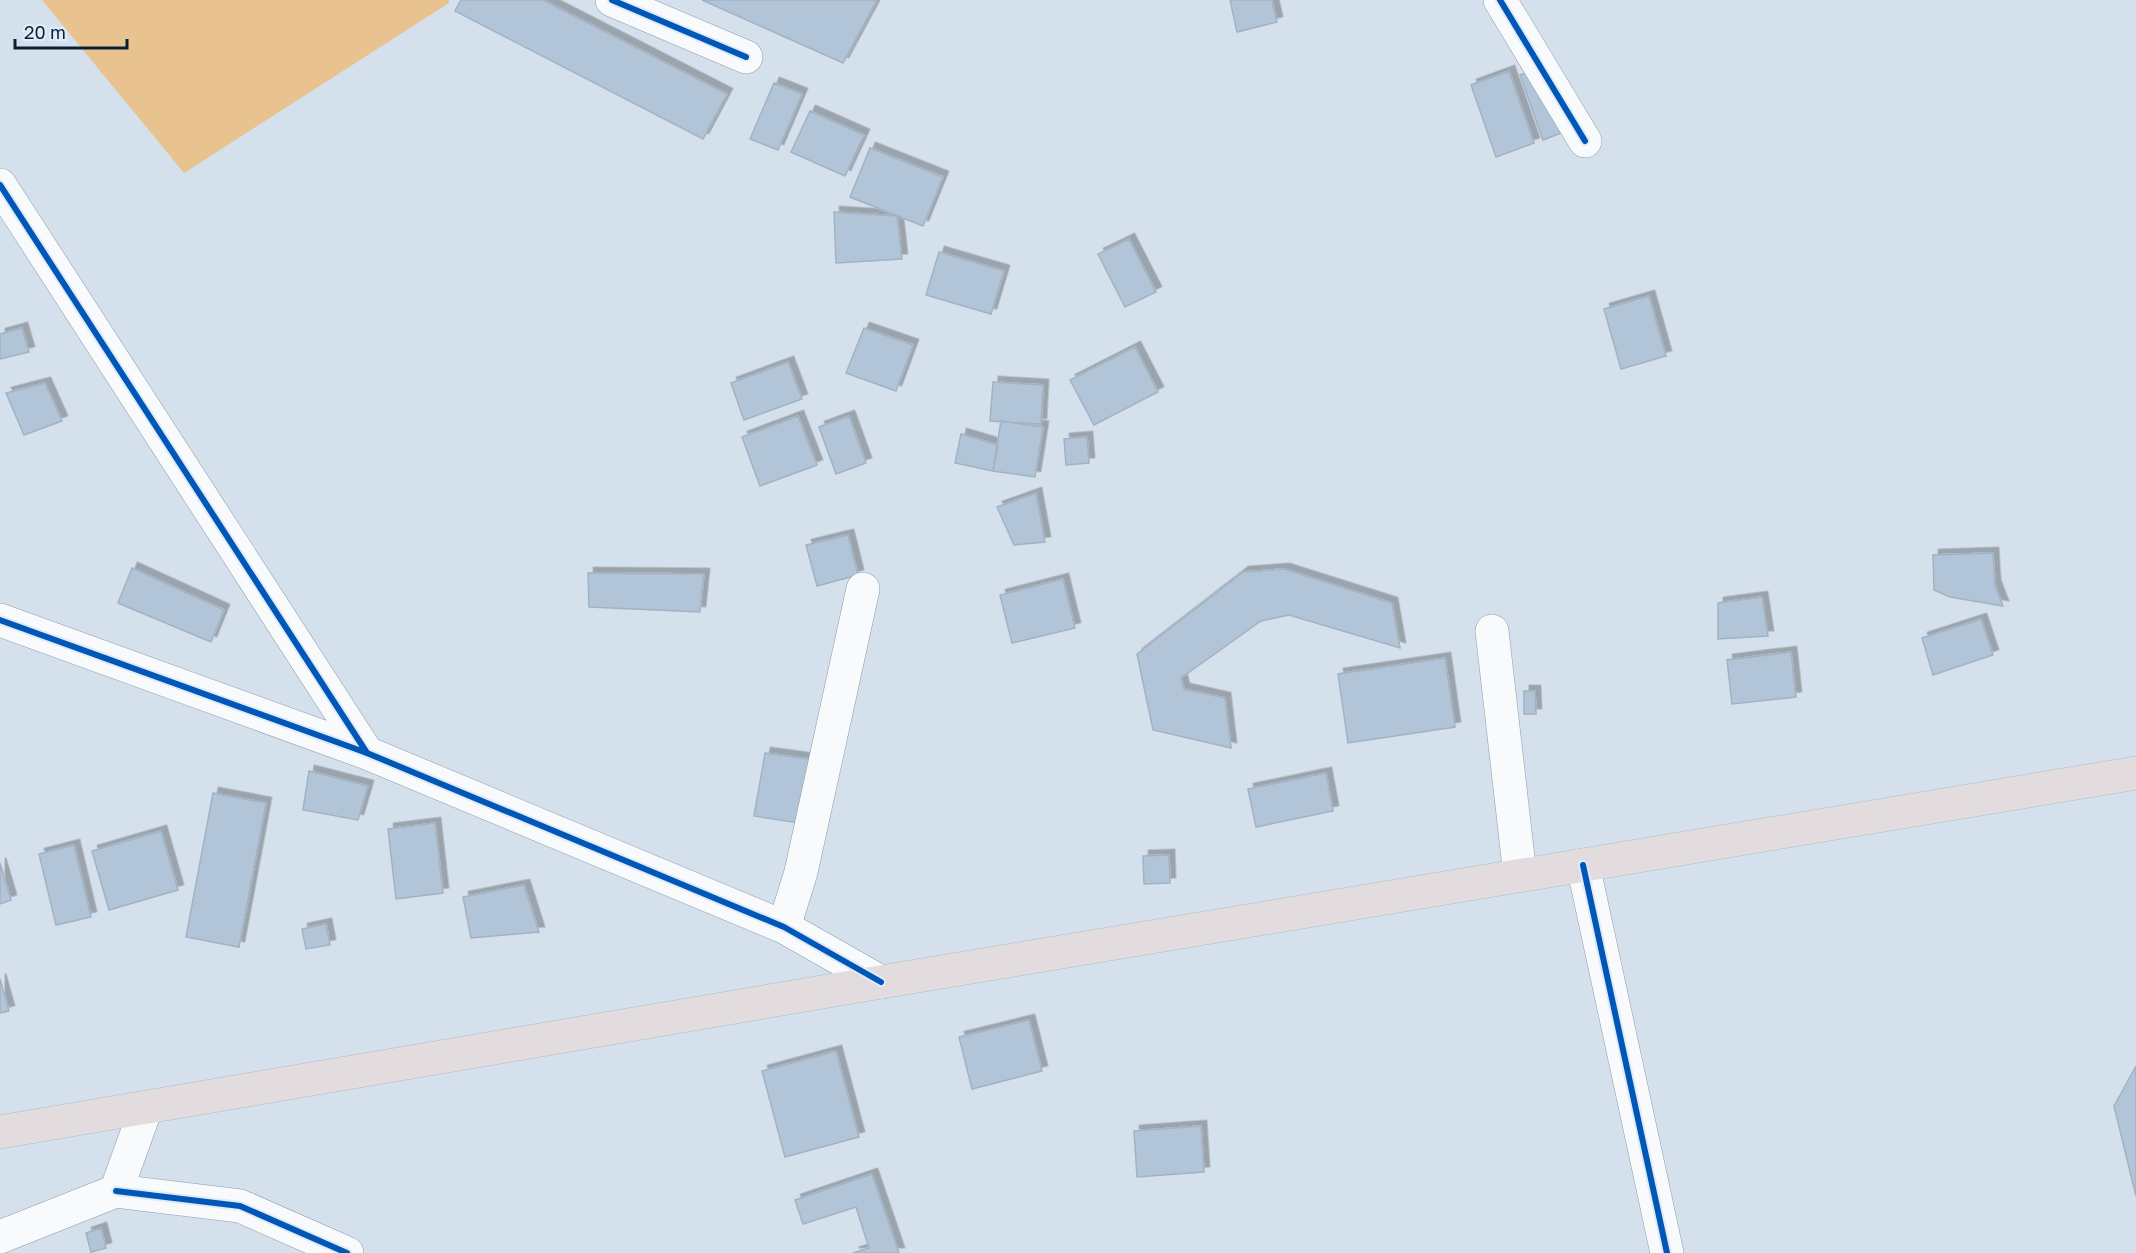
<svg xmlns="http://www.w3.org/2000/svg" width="2136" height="1253" viewBox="0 0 2136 1253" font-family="'Golos Text',sans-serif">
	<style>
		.green { fill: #e8c28f }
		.building { fill: #b2c5d8; stroke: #a2b2c2; stroke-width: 1.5; filter: url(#shadow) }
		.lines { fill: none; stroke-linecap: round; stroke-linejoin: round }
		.street-casing { stroke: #8d9dac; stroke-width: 34 }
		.highway-casing { stroke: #b1bac4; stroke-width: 34 }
		.street { stroke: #f9fafc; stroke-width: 33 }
		.highway { stroke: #e2dcde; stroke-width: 33 }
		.cycleway-casing { stroke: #e0ebf7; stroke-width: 10 }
		.cycleway { stroke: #0057b8; stroke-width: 6 }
	</style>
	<defs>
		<filter id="shadow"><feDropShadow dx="5.5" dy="-5.5" stdDeviation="0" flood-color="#0004"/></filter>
	</defs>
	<rect width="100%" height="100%" fill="#d4e0ec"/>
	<path class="green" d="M42,0H449V3L184,173Z"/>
	<path class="building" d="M461,0H543L727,94L703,139L455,11Z
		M702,0H877L843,63Z
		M1230,0H1272L1277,22L1237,32Z
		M1537,68L1561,133L1543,140L1520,75Z
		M1509,71L1534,143L1496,157L1471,85Z
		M774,83L802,94L778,150L750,139Z
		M810,111L864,135L845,176L791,152Z
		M870,148L943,177L923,226L850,197Z
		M834,212L897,216L902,259L836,263Z
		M1129,239L1156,292L1125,307L1098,254Z
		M939,252L1004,271L991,314L926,295Z
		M1649,296L1666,356L1621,369L1604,309Z
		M22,328L29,352L0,359V334Z
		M864,328L913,345L896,391L846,373Z
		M1135,347L1158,392L1094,425L1070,380Z
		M788,362L802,399L744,420L731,383Z
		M993,382L1043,385L1041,424L990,421Z
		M45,383L62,421L24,435L6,393Z
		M798,416L817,465L760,486L742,437Z
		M849,416L866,463L836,474L819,427Z
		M1001,421L1043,427L1035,477L993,471Z
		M1001,421L1043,427L1035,477L993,471Z
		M961,434L998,445L993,471L955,463Z
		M1087,437L1089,463L1066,465L1064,439Z
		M1087,437L1089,463L1066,465L1064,439Z
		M1036,493L1045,542L1014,545L997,507Z
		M848,535L858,575L817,586L806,545Z
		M1993,553L1995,585L2003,606L1950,597L1934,590L1933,555Z
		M132,568L224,610L211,642L118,603Z
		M1284,569L1392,603L1400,648L1289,615L1261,621L1181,678L1184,689L1225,698L1231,748L1153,730L1137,654L1243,572Z
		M588,573L704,574L700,612L589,607Z
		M1063,579L1075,628L1012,643L1000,595Z
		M1762,597L1768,636L1718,639V603Z
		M1981,619L1993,655L1933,675L1922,638Z
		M1791,652L1796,697L1732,704L1727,660Z
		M1445,658L1455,727L1348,743L1338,674Z
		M1524,691H1535L1536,714H1524Z
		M765,753L809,759L799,823L754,816Z
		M309,771L368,786L358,820L303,810Z
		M1326,773L1333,811L1256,827L1248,789Z
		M1326,773L1333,811L1256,827L1248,789Z
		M213,793L266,803L239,947L186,937Z
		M435,823L443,893L396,899L388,829Z
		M161,831L178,890L109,910L92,851Z
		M74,845L91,917L56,925L39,854Z
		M1169,855L1170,883L1144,884L1143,856Z
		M0,863L11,900L0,904Z
		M524,885L539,932L471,938L463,897Z
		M326,924L330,945L306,949L302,929Z
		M0,979L9,1011L0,1013Z
		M1029,1020L1042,1071L972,1089L959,1037Z
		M836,1051L859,1137L785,1157L762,1071Z
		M2136,1066V1196L2114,1106Z
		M1201,1126L1204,1172L1137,1177L1134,1131Z
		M872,1174L899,1253H853L869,1248L856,1207L803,1224L795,1200Z
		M101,1228L106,1248L91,1252L86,1233Z"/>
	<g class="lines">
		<defs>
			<path id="street" d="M612,0L746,57
				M1500,0L1585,141
				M0,185L367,753
				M0,620L367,753L784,927L881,982
				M1492,631L1520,875
				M1583,865L1667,1253
				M784,927L801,872L863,589
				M116,1191L240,1206L347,1253
				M0,1237L116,1191L146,1108"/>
			<path id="highway" d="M0,1132L881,982L2136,773"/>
		</defs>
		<use href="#street" class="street-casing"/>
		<use href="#highway" class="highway-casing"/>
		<use href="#street" class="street"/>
		<use href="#highway" class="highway"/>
		<defs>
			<path id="cycleway" d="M612,0L746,57
				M1500,0L1585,141
				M0,185L367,753
				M0,620L367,753L784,927L881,982
				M1583,865L1667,1253
				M116,1191L240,1206L347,1253"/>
		</defs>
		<use href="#cycleway" class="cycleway-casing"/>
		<use href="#cycleway" class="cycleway"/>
	</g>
	<path d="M15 39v9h112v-9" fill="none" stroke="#081f34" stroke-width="3"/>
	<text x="24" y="39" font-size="18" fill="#081f34" stroke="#e0ebf7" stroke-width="4.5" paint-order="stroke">20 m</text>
</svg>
